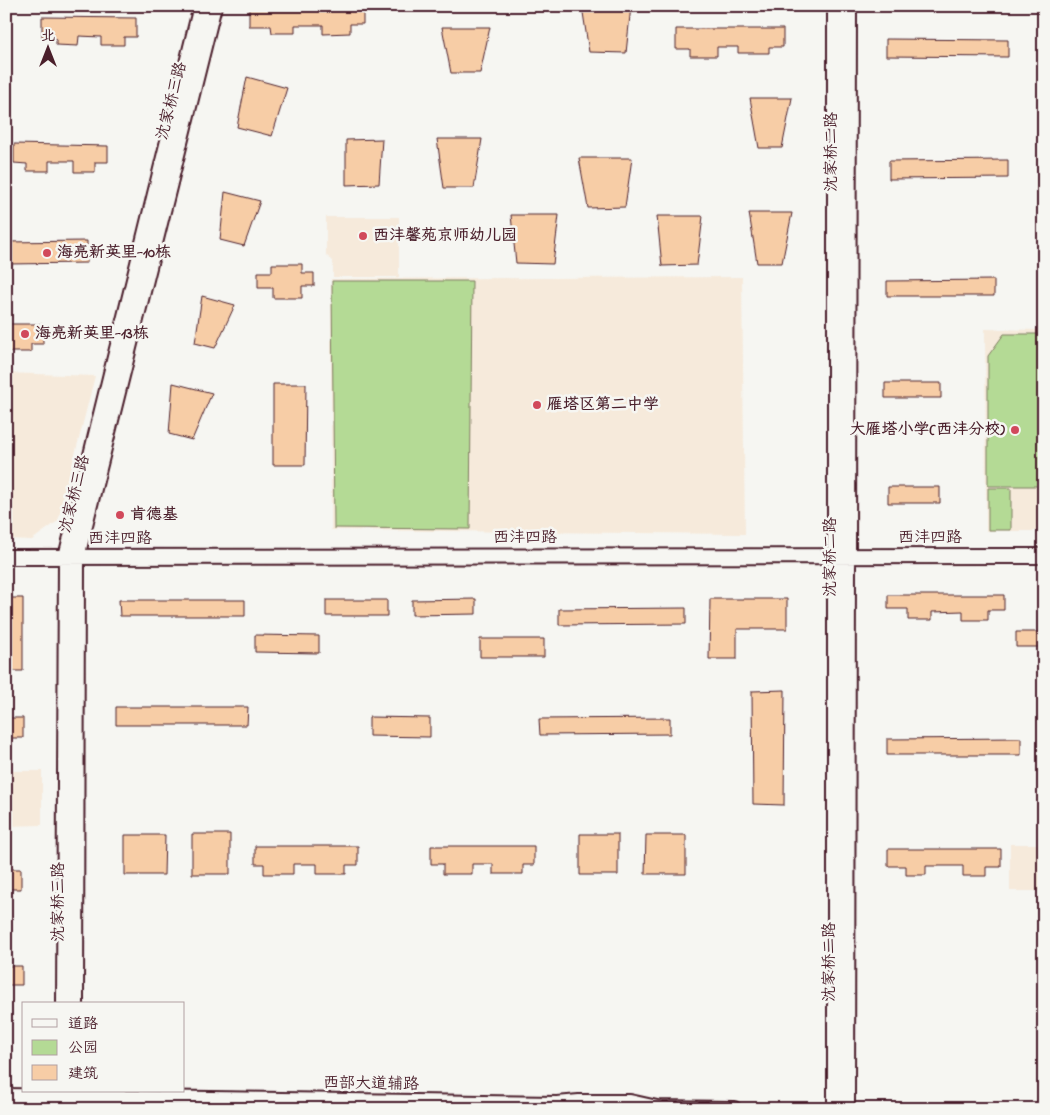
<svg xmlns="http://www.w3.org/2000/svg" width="1050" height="1115" viewBox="0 0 1050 1115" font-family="'Indie Flower','LXGW WenKai TC',sans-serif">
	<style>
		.built { fill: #f6eadb }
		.green { fill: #b4da95; stroke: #7f7c60 }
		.building { fill: #f7cda6; stroke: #4a1f2b }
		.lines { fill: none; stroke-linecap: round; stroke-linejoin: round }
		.minor-casing { stroke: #4a1f2b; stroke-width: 18 }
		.minor { stroke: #f6f6f2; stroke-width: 14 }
		.poi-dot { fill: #d1495b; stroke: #f6f6f2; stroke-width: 2 }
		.labels { text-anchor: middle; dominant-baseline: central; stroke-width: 5; stroke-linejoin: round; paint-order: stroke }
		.street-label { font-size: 16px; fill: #4a1f2b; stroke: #f6f6f2 }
		.poi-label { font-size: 16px; font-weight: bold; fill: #4a1f2b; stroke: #f6f6f2; text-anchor: start }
	</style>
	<rect width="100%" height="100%" fill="#f6f6f2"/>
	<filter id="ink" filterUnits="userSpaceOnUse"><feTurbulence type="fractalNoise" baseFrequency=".02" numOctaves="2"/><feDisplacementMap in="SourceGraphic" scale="10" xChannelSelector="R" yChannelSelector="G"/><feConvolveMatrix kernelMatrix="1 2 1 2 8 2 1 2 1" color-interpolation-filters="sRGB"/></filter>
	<g filter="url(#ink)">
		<path class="built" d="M326,217H399V277H333V261L326,255Z
			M742,277L745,534L331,530V279Z
			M985,329L1044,330V531H986Z
			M6,373L95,376L58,521L32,540L6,539Z
			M6,771H42V825L6,826Z
			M1010,844H1044V891H1010Z"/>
		<path class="green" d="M332,281H472L470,529L334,528Z
			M1004,334H1044V486H988V356Z
			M988,488H1011V530H988Z"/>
		<path class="building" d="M582,6H631L626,53L589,52Z
			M249,8H363V24H350V33L323,34V25H295V33H272L271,26H249Z
			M42,17L136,18V37H124V45H101V37L79,36L78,46L56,45V39H42Z
			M442,27H490L480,73H451Z
			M676,29H783V47H769V53H738V47H717V56H690V49H676Z
			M886,39L1008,40V57L886,56Z
			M247,77L287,88L272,136L237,127Z
			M750,98H792L782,148H759Z
			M382,139L379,184L346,185V140Z
			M437,139H482L474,188H444Z
			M14,144L108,146V162H95V172H74V161H49V171H27V164L14,163Z
			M579,158H632L625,207L588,208Z
			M1008,160V178L889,179V161Z
			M225,192L260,201L244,246L220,240Z
			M749,213H792L782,263H757Z
			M511,215H559L553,264L516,263Z
			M657,216H703L697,265L662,266Z
			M87,241V263L6,264V242Z
			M272,264H302V273H314V286H302V298H273V288H258V272H272Z
			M994,280V296H887V281Z
			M202,296L235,305L215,348L195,343Z
			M6,324H43V344H31V352H6Z
			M173,383L212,393L192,440L169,434Z
			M885,383H941V398H885Z
			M273,384H306L305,465H273Z
			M888,487H940V503H888Z
			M888,595H1004V610H988V620H963V611L932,612V620H908V609H888Z
			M6,598H23V671H6Z
			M476,599V614L412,615V600Z
			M710,599H787V629H737V659H709Z
			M119,600H245V616H120Z
			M326,600H387V616H326Z
			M686,608V624L559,625V609Z
			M1016,632H1044V647H1016Z
			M255,635L319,636V653L255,652Z
			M480,639H544V657H480Z
			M785,690L784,805L753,804L752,691Z
			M116,707H248L247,725H116Z
			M369,717L430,718V737L369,736Z
			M6,718H23V738H6Z
			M670,718V734L540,735L539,719Z
			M1021,738V755H887V739Z
			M192,834H230V874H192Z
			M580,834H618V875H580Z
			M125,835H165L164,875H125Z
			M646,835H686V874H645Z
			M255,846H358V865H346V874H317V864H293V874H264V864H255Z
			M431,846H534V865H523V874H493V864H472V874H443V864H431Z
			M888,849H1001V867H986V876H963V866H926V875H906V866H888Z
			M6,869H21V889H6Z
			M6,966H22V985H6Z"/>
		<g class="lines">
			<defs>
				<path id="minor" d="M835,6V1109
					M6,557L1044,556
					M64,1004L66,557L201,6
					M76,1004L77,557L214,6
					M6,1096L557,1104L579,1102H630L657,1108L734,1109
					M847,1109L849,6"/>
			</defs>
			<use href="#minor" class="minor-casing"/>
			<use href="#minor" class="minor"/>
		</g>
	</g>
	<g class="poi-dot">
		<circle cx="363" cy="236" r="5"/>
		<circle cx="47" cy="253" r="5"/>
		<circle cx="25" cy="334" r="5"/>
		<circle cx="537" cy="405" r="5"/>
		<circle cx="1015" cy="430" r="5"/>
		<circle cx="120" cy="515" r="5"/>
	</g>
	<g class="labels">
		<g class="street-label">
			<text transform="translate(172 101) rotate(-76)">沈家桥三路</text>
			<text transform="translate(832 152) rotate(-90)">沈家桥二路</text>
			<text transform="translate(75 494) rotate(-76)">沈家桥三路</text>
			<text x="525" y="538">西沣四路</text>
			<text x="930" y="538">西沣四路</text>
			<text x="120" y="539">西沣四路</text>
			<text transform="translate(831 557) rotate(-90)">沈家桥二路</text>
			<text transform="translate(59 902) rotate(-90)">沈家桥三路</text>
			<text transform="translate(830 962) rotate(-90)">沈家桥二路</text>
			<text transform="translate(371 1084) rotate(1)">西部大道辅路</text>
		</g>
		<g class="poi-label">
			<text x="373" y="236">西沣馨苑京师幼儿园</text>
			<text x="57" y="253">海亮新英里-10栋</text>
			<text x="35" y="334">海亮新英里-13栋</text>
			<text x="547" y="405">雁塔区第二中学</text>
			<text x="1005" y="430" text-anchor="end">大雁塔小学(西沣分校)</text>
			<text x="130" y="515">肯德基</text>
		</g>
	</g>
	<rect width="1050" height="1115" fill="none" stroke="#f6f6f2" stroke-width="25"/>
	<rect x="12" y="12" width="1025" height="1090" fill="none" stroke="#4a1f2b" stroke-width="2" filter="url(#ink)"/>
	<rect x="22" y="1002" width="162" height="90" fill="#f6f6f2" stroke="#b1a0a2"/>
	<rect x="32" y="1019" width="25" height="8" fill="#f6f6f2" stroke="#b1a0a2"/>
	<text x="68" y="1028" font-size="15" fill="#4a1f2b">道路</text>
	<rect x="32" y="1040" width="25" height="15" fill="#b4da95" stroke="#b1a0a2"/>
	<text x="68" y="1052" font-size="15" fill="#4a1f2b">公园</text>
	<rect x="32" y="1065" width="25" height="15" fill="#f7cda6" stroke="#b1a0a2"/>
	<text x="68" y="1078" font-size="15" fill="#4a1f2b">建筑</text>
	<g transform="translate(48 48)" stroke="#f6f6f2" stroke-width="4" paint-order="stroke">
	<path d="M0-4L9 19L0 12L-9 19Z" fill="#4a1f2b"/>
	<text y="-8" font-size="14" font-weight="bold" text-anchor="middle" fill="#4a1f2b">北</text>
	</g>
</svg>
